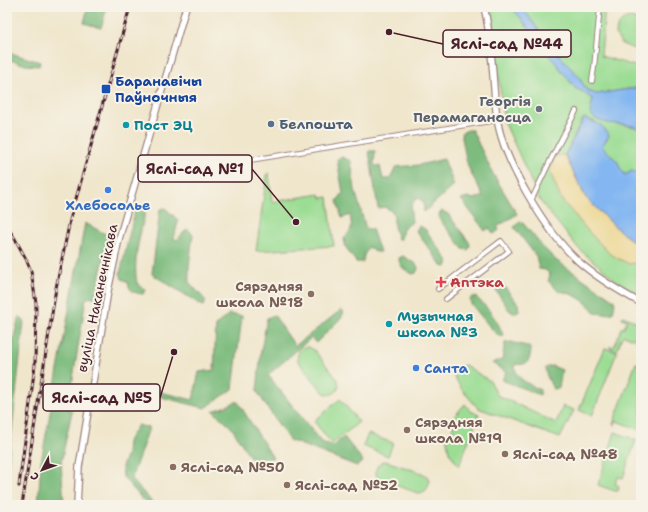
<svg xmlns="http://www.w3.org/2000/svg" width="648" height="512" viewBox="0 0 648 512" font-family="'Shantell Sans',sans-serif">
	<style>
		.green { fill: #9cdd94; stroke: #737e60 }
		.forest { fill: #7dbc7e; stroke: #646e54 }
		.sand { fill: #eeda9e; stroke: #9c7c64 }
		.water { fill: #84b7f1; stroke: #676b8e }
		.lines { fill: none; stroke-linecap: round; stroke-linejoin: round }
		.street-casing { stroke: #9d827c; stroke-width: 6 }
		.secondary-casing { stroke: #9d827c; stroke-width: 8 }
		.street { stroke: #fff; stroke-width: 4 }
		.secondary { stroke: #fff; stroke-width: 5.5 }
		.rail-casing { stroke: #4a1f2b; stroke-width: 3 }
		.rail { stroke: #f7f3e8; stroke-width: 1.5; stroke-dasharray: 4.5; stroke-linecap: butt }
		.transit-dot { fill: #1a4fb4; stroke: #f7f3e8; stroke-width: 1.5 }
		.worship-dot { fill: #6b7280; stroke: #f7f3e8; stroke-width: 1.5 }
		.service-dot { fill: #5c6f8a; stroke: #f7f3e8; stroke-width: 1.5 }
		.culture-dot { fill: #0f9aa8; stroke: #f7f3e8; stroke-width: 1.5 }
		.shop-dot { fill: #3f7fe0; stroke: #f7f3e8; stroke-width: 1.5 }
		.health-dot { fill: #e0444e; stroke: #f7f3e8; stroke-width: 1.5 }
		.education-dot { fill: #8d6e63; stroke: #f7f3e8; stroke-width: 1.5 }
		.labels { text-anchor: middle; dominant-baseline: central; stroke-width: 4; stroke-linejoin: round; paint-order: stroke }
		.transit-label { font-size: 14px; font-weight: bold; fill: #164399; stroke: #f7f3e8; text-anchor: start }
		.worship-label { font-size: 14px; font-weight: bold; fill: #5b616d; stroke: #f7f3e8; text-anchor: end }
		.service-label { font-size: 14px; font-weight: bold; fill: #4e5e75; stroke: #f7f3e8; text-anchor: start }
		.culture-label { font-size: 14px; font-weight: bold; fill: #0d838f; stroke: #f7f3e8; text-anchor: start }
		.shop-label { font-size: 14px; font-weight: bold; fill: #366cbe; stroke: #f7f3e8 }
		.health-label { font-size: 14px; font-weight: bold; fill: #be3a42; stroke: #f7f3e8; text-anchor: start }
		.education-label { font-size: 14px; font-weight: bold; fill: #785e54; stroke: #f7f3e8; text-anchor: start }
		.street-label { font-size: 14px; fill: #4a1f2b; stroke: #f7f3e8 }
		.leader { fill: none; stroke: #4a1f2b; stroke-width: 1.5 }
		.callout-dot { fill: #4a1f2b; stroke: #f7f3e8; stroke-width: 1.5 }
		.callout { fill: #f7f3e8; stroke: #4a1f2b; stroke-width: 1.5 }
		.callout-label { font-size: 15px; text-anchor: middle; font-weight: bold; fill: #4a1f2b }
	</style>
	<rect width="100%" height="100%" fill="#f7f3e8"/>
	<filter id="ink" filterUnits="userSpaceOnUse"><feTurbulence type="fractalNoise" baseFrequency=".025" numOctaves="2"/><feDisplacementMap in="SourceGraphic" scale="8" xChannelSelector="R" yChannelSelector="G"/><feConvolveMatrix kernelMatrix="1 2 1 2 8 2 1 2 1" color-interpolation-filters="sRGB"/></filter>
	<filter id="wash" filterUnits="userSpaceOnUse"><feTurbulence type="fractalNoise" baseFrequency=".012" numOctaves="4" result="noise"/><feDisplacementMap in="SourceGraphic" scale="16" xChannelSelector="R" yChannelSelector="G"/><feGaussianBlur stdDeviation="0.9" result="paint"/><feColorMatrix in="noise" values="0 0 0 0 0 0 0 0 0 0 0 0 0 0 0 0 0 1.4 0 .05"/><feComposite in="paint" operator="in"/></filter>
	<g filter="url(#wash)">
		<rect width="100%" height="100%" fill="#f0e6cc"/>
		<path class="green" d="M490,7H512L576,89C583,90 586,96 593,99L590,113L605,122L636,127L641,130V174L632,171L625,175L620,168L618,162L601,146L609,136L594,121L584,118L582,120L565,155L622,233L641,247V295L618,282L579,249L540,201L504,121Z
			M522,7H605L601,56L641,68V87L597,94L590,92L585,88L579,77L552,47L549,45Z
			M631,18L641,22V52L622,44L616,35C616,25 621,19 631,18Z
			M269,173L272,202L320,194L321,198L328,197L334,246L256,251L267,174Z
			M623,316L641,324V342L624,335L621,339L617,351L610,348V346L614,347L621,328H624L627,320L622,318Z
			M309,347L315,351L337,379L339,384L338,389C334,395 329,396 323,392L298,361C296,352 301,347 309,347Z
			M605,348L617,352L592,416L579,410Z
			M636,363L641,364V426L640,430L616,421L615,425L613,424Z
			M465,365L491,382L497,395L556,423L563,406L574,410L560,438L478,408L462,390L453,374L456,368Z
			M340,399L359,422L332,444L314,421Z
			M465,404L470,411L479,414L459,466L449,452L446,435L453,428V418Z
			M615,432L636,440L623,478L618,477L615,484L619,486L618,491H615L598,485Z
			M368,434L393,443L388,456L363,446Z
			M384,461L389,462L422,473L427,476L429,481C429,488 425,493 418,493L380,480C373,473 375,465 384,461Z"/>
		<path class="forest" d="M88,7H107L101,28L84,23Z
			M7,52L40,62L39,66L26,65L7,59Z
			M468,130H472L492,172L517,214L497,227L499,230L494,234L489,228L485,231L461,199L469,197L472,199L483,197C480,187 474,180 470,171C465,160 464,146 461,133Z
			M369,151H375L374,166H380L383,179H390L396,167L419,165L444,159L454,185L424,212L423,201L417,198C409,205 411,212 412,222L403,229L401,239H398L394,227V213L385,207L378,208Z
			M342,157L351,161L355,190L366,229H372L380,252H376L369,247L364,255L363,262H356L345,246L344,238C353,230 352,226 350,215L342,218L337,201L343,193L337,159Z
			M147,204C142,229 132,258 137,283L145,290L143,294C134,293 129,291 128,282L122,279L120,273L136,207Z
			M165,208L178,220L174,239L177,240L187,229L193,234L189,266V282L206,301L203,306L152,274L160,209Z
			M442,211L448,214L469,242L470,246L468,250L463,249L440,220L439,214Z
			M520,221L522,222L542,246L557,261L614,300L615,303L613,313L603,314L595,313C587,301 572,292 558,291L548,281L550,275L546,270L539,269L536,256L514,227Z
			M85,223L109,236L95,297L86,298L68,409L72,411L61,463L64,505H38L41,462Z
			M420,226L425,229L448,261L446,267L442,266L416,231L418,227Z
			M403,256L416,264L418,268L416,273L413,274C405,270 399,267 399,258Z
			M496,282H501L518,304L519,311L517,313H513L509,310L493,286Z
			M472,297H476C487,307 498,320 503,335L500,337L490,327L471,304L470,300Z
			M341,310L344,312L341,318L316,343L311,338L268,375L321,442L334,446L344,437L363,461L357,466L289,440L265,404L257,391L261,351L267,318L274,315L295,346Z
			M229,314L242,316L233,389L205,408L137,391L139,387L193,400L199,372L214,370L216,325Z
			M19,316L24,321L8,466H7V367Z
			M512,342C519,345 525,344 531,349C530,361 528,366 515,364C514,379 528,383 540,390V395L502,380L506,372L492,363L502,360L505,343Z
			M552,366L562,370L559,388L553,389L547,376L545,368Z
			M235,402H238L273,458L261,459L254,463L231,427L213,411L227,406Z
			M138,425L149,428L131,479L153,503L144,501L123,477L122,466L127,455L128,441Z"/>
		<path class="sand" d="M562,155H565L586,198L622,233L641,247V262L629,264L610,254L589,232L561,199L549,169L555,157Z"/>
		<path class="water" d="M512,7H522L549,45L552,47L579,77L585,88L590,92L597,94L641,87V130C627,120 600,129 590,113L593,99C586,96 583,90 576,89Z
			M584,118L601,125L608,133L609,136L602,146L618,162L620,168L625,175L632,171L641,174V182L636,186L635,193L641,204V247L622,233L586,198L565,155Z"/>
	</g>
	<g filter="url(#ink)">
		<g class="lines">
			<defs>
				<path id="street" d="M592,81L594,68L600,7
					M138,176L146,177L497,120
					M531,201L550,161L576,111
					M438,289L501,241L509,251L446,299
					M7,318L8,314"/>
				<path id="secondary" d="M484,7C493,43 492,81 497,118C503,161 546,232 578,261C597,278 619,291 641,303
					M77,505L79,467L108,291L119,239L186,7"/>
			</defs>
			<use href="#street" class="street-casing"/>
			<use href="#secondary" class="secondary-casing"/>
			<use href="#street" class="street"/>
			<use href="#secondary" class="secondary"/>
			<defs>
				<path id="rail" d="M7,227L14,237L26,259L31,271L36,303L35,365L19,486
					M22,505L56,288L70,220L130,7"/>
			</defs>
			<use href="#rail" class="rail-casing"/>
			<use href="#rail" class="rail"/>
		</g>
	</g>
	<rect class="transit-dot" x="101" y="84" width="10" height="10" rx="2"/>
	<circle class="worship-dot" cx="539" cy="109" r="4"/>
	<circle class="service-dot" cx="271" cy="124" r="4"/>
	<g class="culture-dot">
		<circle cx="126" cy="125" r="4"/>
		<circle cx="389" cy="324" r="4"/>
	</g>
	<g class="shop-dot">
		<circle cx="108" cy="190" r="4"/>
		<circle cx="416" cy="368" r="4"/>
	</g>
	<path class="health-dot" d="M439 276h4v4h4v4h-4v4h-4v-4h-4v-4h4z"/>
	<g class="education-dot">
		<circle cx="311" cy="294" r="4"/>
		<circle cx="407" cy="430" r="4"/>
		<circle cx="505" cy="454" r="4"/>
		<circle cx="173" cy="467" r="4"/>
		<circle cx="287" cy="485" r="4"/>
	</g>
	<g class="labels">
		<g class="transit-label">
			<text x="115" y="81">Баранавічы<tspan x="115" dy="16">Паўночныя</tspan></text>
		</g>
		<g class="worship-label">
			<text x="531" y="101">Георгія<tspan x="531" dy="16">Перамаганосца</tspan></text>
		</g>
		<g class="service-label">
			<text x="279" y="124">Белпошта</text>
		</g>
		<g class="culture-label">
			<text x="134" y="125">Пост ЭЦ</text>
			<text x="397" y="316">Музычная<tspan x="397" dy="16">школа №3</tspan></text>
		</g>
		<g class="shop-label">
			<text x="108" y="205">Хлебосолье</text>
			<text x="424" y="368" text-anchor="start">Санта</text>
		</g>
		<g class="health-label">
			<text x="450" y="282">Аптэка</text>
		</g>
		<g class="education-label">
			<text x="303" y="286" text-anchor="end">Сярэдняя<tspan x="303" dy="16">школа №18</tspan></text>
			<text x="415" y="422">Сярэдняя<tspan x="415" dy="16">школа №19</tspan></text>
			<text x="513" y="454">Яслі-сад №48</text>
			<text x="181" y="467">Яслі-сад №50</text>
			<text x="295" y="485">Яслі-сад №52</text>
		</g>
		<g class="street-label">
			<text transform="translate(97 298) rotate(-78)">вуліца Наканечнікава</text>
		</g>
	</g>
	<path class="leader" d="M389 32L443 44M296 222L252 169M174 352L160 398"/>
	<g class="callout-dot">
		<circle cx="389" cy="32" r="4"/>
		<circle cx="296" cy="222" r="4"/>
		<circle cx="174" cy="352" r="4"/>
	</g>
	<g class="callout">
		<rect x="443" y="30" width="128" height="27" rx="4"/>
		<rect x="138" y="155" width="114" height="27" rx="4"/>
		<rect x="43" y="384" width="117" height="27" rx="4"/>
	</g>
	<g class="callout-label">
		<text x="507" y="49">Яслі-сад №44</text>
		<text x="195" y="174">Яслі-сад №1</text>
		<text x="102" y="403">Яслі-сад №5</text>
	</g>
	<rect width="648" height="512" fill="none" stroke="#f7f3e8" stroke-width="24"/>
	<g transform="translate(42 470) rotate(229)" stroke="#f7f3e8" stroke-width="3" paint-order="stroke">
	<path d="M0-3L7 15L0 10L-7 15Z" fill="#4a1f2b"/>
	<text y="-6" font-size="11" font-weight="bold" text-anchor="middle" fill="#4a1f2b">С</text>
	</g>
</svg>
